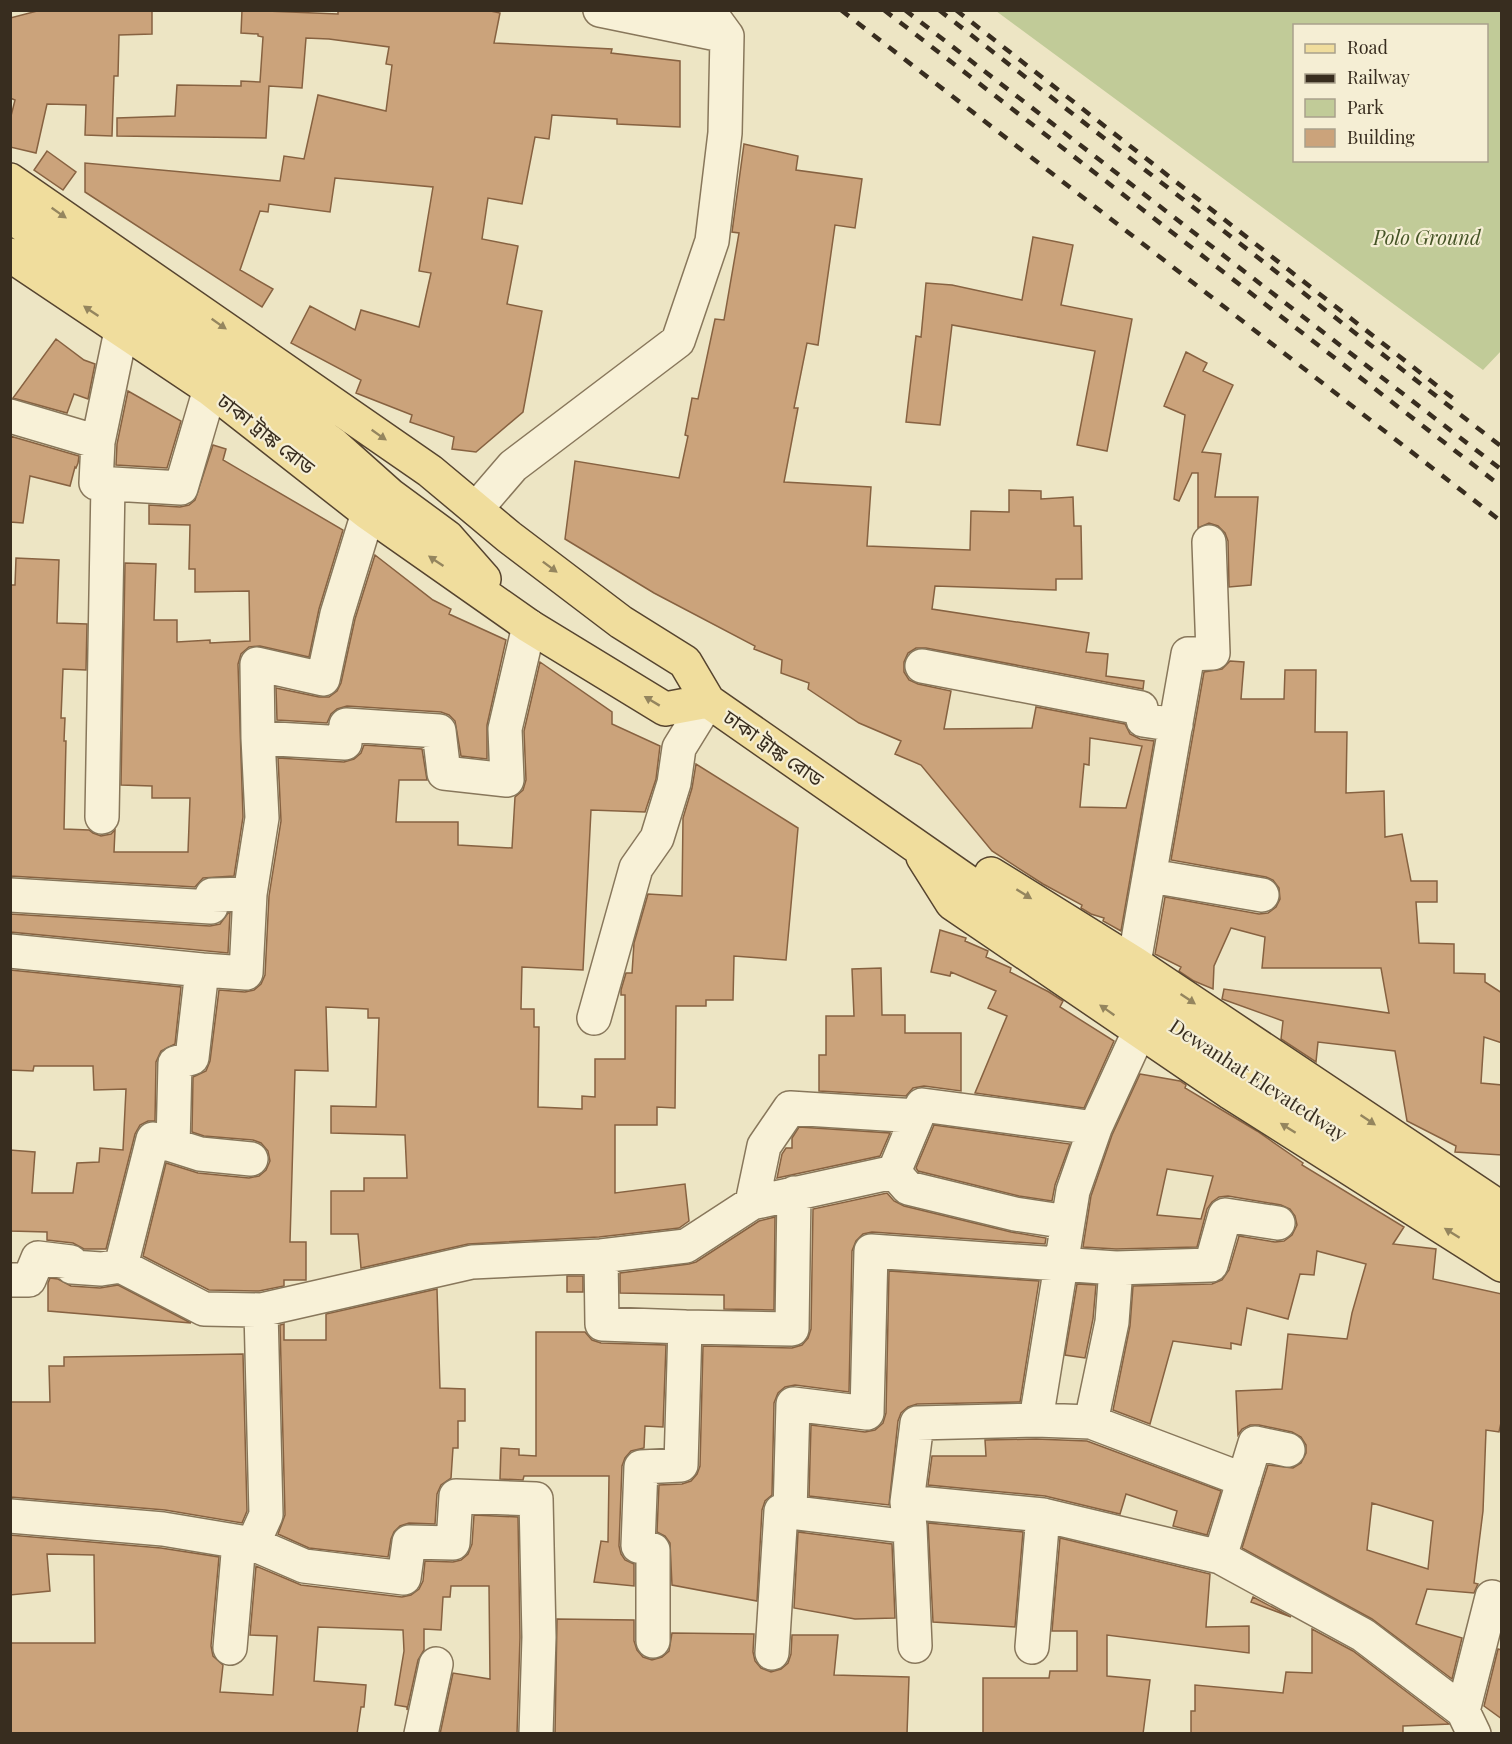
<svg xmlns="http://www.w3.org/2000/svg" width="1512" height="1744" viewBox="0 0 1512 1744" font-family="'Playfair Display','Noto Sans Bengali',serif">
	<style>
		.green { fill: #c1cb98; fill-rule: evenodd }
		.building { fill: #cba37b; stroke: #876241; stroke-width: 1.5; fill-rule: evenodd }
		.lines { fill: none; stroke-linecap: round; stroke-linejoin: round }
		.minor-casing { stroke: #88775b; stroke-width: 36 }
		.major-casing { stroke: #56442f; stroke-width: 36 }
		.minor { stroke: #f8f1d7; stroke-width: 33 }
		.major { stroke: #f0dd9d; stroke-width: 33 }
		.rail { stroke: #382d1f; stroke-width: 4.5; stroke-dasharray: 10 10; stroke-linecap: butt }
		.oneway { fill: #94855e }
		.labels { text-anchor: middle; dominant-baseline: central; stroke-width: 4.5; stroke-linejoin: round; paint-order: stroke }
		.park-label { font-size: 20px; font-style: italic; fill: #455426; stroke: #f5eed4 }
		.street-label { font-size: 20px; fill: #382d1f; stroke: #f5eed4 }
	</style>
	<rect width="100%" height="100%" fill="#ede5c4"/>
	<path class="green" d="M996,11H1501V351L1483,370ZM1294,26H1486V160H1294Z"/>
	<path class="building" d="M41,10H152V34L119,35L118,76H114L112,136L85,135L86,105L47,104L36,153L10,147V120L15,100L10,98V18Z
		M242,10L338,14V10H486L500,13L494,43L612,49L611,53L680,61V127L617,124V119L552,115L549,139L535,137L522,204L488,198L482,239L518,246L507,304L542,311L523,412L476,452L452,449L454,437L410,422L412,415L356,393L361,380L291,343L310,306L355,330L361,310L419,327L431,273L419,271L433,187L335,178L330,212L269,204L268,212L260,211L240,270L273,289L262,307L85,192V163L280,181L284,156L304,159L318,95L386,111L392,65L386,64L389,47L329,39L306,38L302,88L269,86L266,138L117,136V118L175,116L177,85L241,86V81L260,82L263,37L258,36V34L241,33Z
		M744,144L798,156L796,170L862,179L855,228L835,225L818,345L807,343L794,408H798L784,482L871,487L867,546L970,550L971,511L1009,512V490L1041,491V499L1073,497L1074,526H1081L1082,579H1056V590L935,586L932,609L1089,633L1086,652L1108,654L1106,676L1144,681L1143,689L926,648H916L908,653L904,662V672L909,680L918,684L951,691L944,729L1032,728L1036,707L1125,724L1130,734L1140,739L1154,741L1121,931L1103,921L1104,918L1091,914L1081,908L1082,905L1043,884L992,851L921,765L895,754L901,741L859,723L808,689L809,683L781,673L782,660L754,649L755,646L654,593L565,539L575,461L679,478L688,436L685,435L692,398L698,399L715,319L724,320L739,233L732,232ZM1090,738L1142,746L1126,808L1080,807L1084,764L1089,765Z
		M47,151L76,172L63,190L34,170Z
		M1033,237L1073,245L1061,305L1132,319L1107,451L1077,445L1095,351L952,325L940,425L906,422L916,336L921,337L926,283L952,285L1022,300Z
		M56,339L84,360L95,364L88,399L74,394L67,413L13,398Z
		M1186,352L1207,363L1203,371L1233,385L1202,452L1221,454L1215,497H1258L1251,585L1229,587L1228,541L1225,533L1218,526L1209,523L1198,528V473H1192L1179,501L1174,499L1185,415L1164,406Z
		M128,391L181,421L167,468L116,465L117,444Z
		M10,436L79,456L78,463L76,468L75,467L70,486L30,476L23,523L10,522Z
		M213,445L226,449L223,460L343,530L319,609L309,657L260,646L249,647L241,654L238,664L243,817L234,876L203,878L195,887L10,876V585H15L16,558L59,560L57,623L87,624L86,670L63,669L61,718H65L64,741H66L64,829L89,830L93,833L101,836L111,834L115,830L114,852H188L190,798H152V786L121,785L125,563L156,564L154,620H177V642L210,640V643L250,641L249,591L195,592V569H189L190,525L149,524V505L180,507L189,505L195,500Z
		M375,555L433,600L451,609L449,614L506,640L487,725V759L461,756L455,721L449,715L441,712L347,706L337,709L331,714L327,723L277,720L276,688L319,697H329L337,691L341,683L355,619Z
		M1230,661L1244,662L1241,699H1284L1285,670H1316L1315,732H1347L1346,793L1384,791L1385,837L1402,834L1411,881H1437V902H1416L1419,943L1454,944V973L1485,974V982L1502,993V1043L1484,1037L1481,1083L1502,1085V1155L1455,1152L1456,1146L1407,1121L1395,1051L1318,1042L1316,1062L1281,1039L1283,1021L1222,999L1224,989L1389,1013L1381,968H1262L1265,937L1231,928L1214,966L1213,989L1194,981L1179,971L1181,967L1155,954L1165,897L1259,914L1268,913L1276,907L1280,899L1279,888L1273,880L1266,877L1171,860L1204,672L1222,669Z
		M540,662L612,712V724L660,746L656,779L645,812L591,810L583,970L522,967L521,1009H534V1027H539L538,1107L582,1109V1096L595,1097V1059H625V995H621V990L626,973H632L634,943L648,894L682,896L683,818L692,788L696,764L798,828L786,960L734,956L733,1000H706V1006H676L675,1108L657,1107V1125H615V1193L685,1184L689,1221L679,1228L599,1237L468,1244L361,1268L358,1234H331V1191H364V1178H407L405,1135L331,1133V1106L376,1107L379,1018H368V1009L326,1007L328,1071L295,1070L290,1242H306V1280H284V1286L259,1291L209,1290L143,1256L166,1163L198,1173L249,1178L259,1176L266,1170L270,1161L268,1151L261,1143L253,1140L204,1136L192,1132L193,1077L206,1071L210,1061L219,990L245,992L254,990L261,984L265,975L269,896L281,821L278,758L344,762L354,759L361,753L364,745L422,749L427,780H399L396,822H458V845L512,848L515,797L523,790L526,780L524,731Z
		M228,913H230L228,953L10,932V914L210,926L220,924Z
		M940,930L966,938L965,941L988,951L986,957L1011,968L1010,972L1049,992L1063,1001L1060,1007L1114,1041L1084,1108L975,1093L1007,1016L988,1008L996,991L951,972L950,976L931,972Z
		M881,968L882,1015H905V1033H961V1091L924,1086L913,1088L906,1096L819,1091V1055H826V1016H854L852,969Z
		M10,970L181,987L175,1044L161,1051L156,1062L155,1121H148L140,1125L135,1134L106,1249H84L73,1243L47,1240V1232L10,1231V1150L35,1152L32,1193H73L77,1163L99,1162L100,1148L123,1150L126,1089L94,1090L93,1066H34L33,1071L10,1070Z
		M1140,1074L1180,1081L1186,1085L1185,1088L1257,1131L1303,1163L1302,1165L1404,1227L1393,1244L1436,1249L1433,1279L1502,1294V1418L1499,1432L1486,1430L1483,1511L1474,1583L1478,1584L1477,1586L1474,1593L1427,1589L1416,1624L1462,1638L1452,1679L1372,1619L1242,1548L1268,1465L1293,1468L1301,1463L1306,1453V1445L1301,1437L1292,1432L1259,1425H1250L1242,1429L1238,1435L1236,1391L1282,1389L1288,1334L1347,1339L1352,1313L1366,1264L1317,1251L1314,1275L1300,1274L1288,1319L1247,1308L1241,1345L1231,1343V1349L1173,1341L1150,1424L1113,1410L1130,1326L1133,1286L1212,1284L1222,1280L1229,1270L1239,1236L1275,1242L1284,1241L1292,1235L1297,1225L1295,1216L1290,1209L1281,1205L1228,1196L1219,1197L1212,1202L1207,1209L1197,1247L1116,1249L1083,1247L1091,1196L1112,1135ZM1167,1169L1213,1176L1201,1219L1157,1215ZM1372,1503L1433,1521L1428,1569L1367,1550Z
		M934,1125L1070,1144L1055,1185L1052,1201L1019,1196L918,1171L916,1168Z
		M799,1127L890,1133L880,1156L777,1178L782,1154L786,1148H792V1138Z
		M887,1193L894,1201L904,1206L1011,1232L1046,1238L1045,1244L872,1232L863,1234L856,1241L852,1251L849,1392L795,1385L785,1387L778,1393L774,1403L772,1495L765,1501L762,1510L757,1601L672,1585L670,1543L665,1536L657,1532L659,1485L682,1484L691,1481L697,1474L700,1466L703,1346L792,1348L802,1345L808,1338L811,1329L813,1209Z
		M775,1217L774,1310L724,1309V1295L620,1293V1273L689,1264L696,1262L759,1221Z
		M889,1271L1039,1281L1020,1402L917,1404L908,1407L901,1413L898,1421L889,1505L809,1496L811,1425L865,1432L875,1430L883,1423L886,1413Z
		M567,1276H583V1292H567Z
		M50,1278L58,1279L71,1286L100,1288L118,1285L191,1323L48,1311V1283Z
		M1077,1284L1096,1285L1093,1319L1085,1358L1065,1355Z
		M437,1289L440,1388L465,1389V1421H458V1448H453L451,1478L441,1485L437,1494L435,1524L409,1523L400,1526L394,1532L391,1539L388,1557L309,1548L278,1534L285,1515L280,1325L284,1324V1340H326V1314Z
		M536,1332H585L592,1340L601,1343L666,1345L663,1427L645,1426L644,1448L631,1451L625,1458L622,1466L619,1546L621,1554L625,1560L634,1564V1586L594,1582L601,1541L608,1542L609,1476H524L523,1480L500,1479L501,1448L519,1449V1455L536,1456Z
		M243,1354L247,1511L242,1523L165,1510L10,1497V1402H50L49,1366H64V1357Z
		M1036,1439L1087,1441L1221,1491L1207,1535L1173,1526L1177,1511L1126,1494L1120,1514L1045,1496L928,1485L932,1456H986L985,1440Z
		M474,1515L518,1517L520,1637L517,1734H440L453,1673L490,1679L489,1586H451L450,1597H443L441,1630L424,1629V1650L418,1660L407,1710V1707L395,1705L404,1651L403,1630L318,1627L314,1681L366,1685L364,1707H361L357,1734H10V1643H95L94,1555L47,1554L50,1591L10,1595V1535L161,1548L219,1557L211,1646L213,1656L223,1665L220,1692L273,1695L277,1636L250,1635L256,1566L301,1585L402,1597L411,1595L419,1589L423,1581L425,1561L453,1562L461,1560L468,1554L472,1544Z
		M928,1523L1023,1532L1015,1627L933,1622Z
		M798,1532L892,1544L895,1618L855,1619L794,1608Z
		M1060,1538L1210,1574L1206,1627L1249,1626V1653L1107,1635V1676L1150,1680L1143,1734H983V1678H1049L1050,1671H1077V1631H1052Z
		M1253,1597L1291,1617L1251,1602Z
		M557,1619L634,1620V1641L637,1650L643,1657L652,1660L662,1657L669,1651L672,1633L754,1634L753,1652L755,1661L761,1668L771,1672L781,1669L788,1663L791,1654L792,1635H838L834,1675L909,1677L907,1734H555Z
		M1312,1629L1353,1651L1449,1724L1403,1726V1734H1191V1711H1195V1685L1283,1693L1286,1672L1312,1673Z
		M1498,1649L1502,1650V1719L1484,1706Z"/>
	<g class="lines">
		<defs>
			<path id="minor" d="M600,10L727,36
				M10,416L98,442L121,331
				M98,442L96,483L181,488L210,389
				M476,509L513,466L678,341L712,241L725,133L727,36L708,10
				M922,666L1141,708L1143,720L1176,725
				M258,738L257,664L323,679L337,614L368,513
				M102,817L108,484
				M1151,876L1262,895
				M10,895L211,907L212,895L250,894L262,818L258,738L345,743L346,725L439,731L444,773L507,780L505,729L529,626
				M10,951L202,970L192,1058L175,1063L173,1145
				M1134,963L1188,654L1213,653L1209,542
				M202,970L246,973L250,894
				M594,1018L636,868L657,838L674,783L679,748L708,701
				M894,1172L908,1188L1015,1214L1068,1222
				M752,1203L764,1146L790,1108L917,1116
				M601,1256L602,1324L685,1327L681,1465L641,1467L638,1546L653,1550V1641
				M121,1266L153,1139L200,1154L251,1159
				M1116,1268L1211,1265L1225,1215L1278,1223
				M10,1280H29L38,1258L71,1262L72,1267L101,1269L121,1266L204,1309L261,1310L266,1515L253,1544L304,1566L404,1578L409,1542L453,1543L456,1496L536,1499L539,1637L536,1734
				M261,1310L472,1262L601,1256L686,1246L752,1203L894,1172L922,1105L1095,1128L1139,1032
				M685,1327L792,1329L794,1193
				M1036,1420L1091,1422L1244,1480
				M907,1502L1043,1515L1220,1557L1363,1635L1463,1711L1474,1734
				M790,1512L793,1404L867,1413L871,1251L1116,1268L1112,1322L1091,1422
				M10,1516L163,1529L253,1544
				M910,1527L915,1646
				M1220,1557L1255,1443L1288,1450
				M1032,1647L1043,1515
				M230,1648L239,1542
				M772,1653L781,1511L910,1527L907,1502L917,1423L1036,1420L1073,1191L1095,1128
				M1463,1711L1492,1597
				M421,1734L436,1664"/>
			<path id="major" d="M10,180L430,471L509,537L621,622L685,662L708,701
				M10,216L83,265L334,445L390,495L447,537L484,579
				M10,255L210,389L368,513L529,626L665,709L708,701L1150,1009L1339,1130L1502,1239
				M923,857L952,903L1231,1093L1502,1265
				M991,874L1134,963L1502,1209"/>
		</defs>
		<use href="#minor" class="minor-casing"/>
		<use href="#major" class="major-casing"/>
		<use href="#minor" class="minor"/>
		<use href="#major" class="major"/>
		<path class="rail" d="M841,10L1502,522
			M884,10L1502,487
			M905,10L1502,470
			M939,10L1502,447
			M956,10L1454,399"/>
	</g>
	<defs><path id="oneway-solid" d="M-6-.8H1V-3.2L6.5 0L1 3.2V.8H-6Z" transform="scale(1.5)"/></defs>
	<g class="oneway">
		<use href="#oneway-solid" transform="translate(59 213) rotate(35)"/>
		<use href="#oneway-solid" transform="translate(91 311) rotate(-146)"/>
		<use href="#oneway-solid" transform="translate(219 324) rotate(35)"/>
		<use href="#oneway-solid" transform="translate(379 435) rotate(35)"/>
		<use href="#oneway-solid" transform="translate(436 561) rotate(-146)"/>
		<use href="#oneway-solid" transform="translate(550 567) rotate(37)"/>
		<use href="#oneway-solid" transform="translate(652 701) rotate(-149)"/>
		<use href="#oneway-solid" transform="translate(1024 894) rotate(32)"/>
		<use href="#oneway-solid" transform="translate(1188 999) rotate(34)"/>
		<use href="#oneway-solid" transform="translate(1107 1010) rotate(-145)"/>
		<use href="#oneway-solid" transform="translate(1368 1120) rotate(34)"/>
		<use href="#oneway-solid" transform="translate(1288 1128) rotate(-148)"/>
		<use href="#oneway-solid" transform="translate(1452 1233) rotate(-148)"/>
	</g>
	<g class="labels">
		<g class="park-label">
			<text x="1427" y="236">Polo Ground</text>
		</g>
		<g class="street-label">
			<text transform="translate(267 433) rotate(38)">ঢাকা ট্রাঙ্ক রোড</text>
			<text transform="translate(774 747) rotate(35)">ঢাকা ট্রাঙ্ক রোড</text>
			<text transform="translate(1259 1079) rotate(33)">Dewanhat Elevatedway</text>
		</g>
	</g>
	<rect width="1512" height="1744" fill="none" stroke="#382d1f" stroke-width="24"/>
	<rect x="1293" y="24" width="195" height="138" fill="#f5eed4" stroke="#a9a18c" stroke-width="1.5"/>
	<rect x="1305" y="44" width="30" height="9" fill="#f0dd9d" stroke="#a9a18c" stroke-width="1.5"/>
	<text x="1347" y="54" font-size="18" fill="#382d1f">Road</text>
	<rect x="1305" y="74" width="30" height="9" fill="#382d1f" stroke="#a9a18c" stroke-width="1.5"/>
	<text x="1347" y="84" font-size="18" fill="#382d1f">Railway</text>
	<rect x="1305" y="99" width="30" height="18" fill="#c1cb98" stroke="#a9a18c" stroke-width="1.5"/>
	<text x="1347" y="114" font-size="18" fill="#382d1f">Park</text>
	<rect x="1305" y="129" width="30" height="18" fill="#cba37b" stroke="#a9a18c" stroke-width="1.5"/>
	<text x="1347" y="144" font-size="18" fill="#382d1f">Building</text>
</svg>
